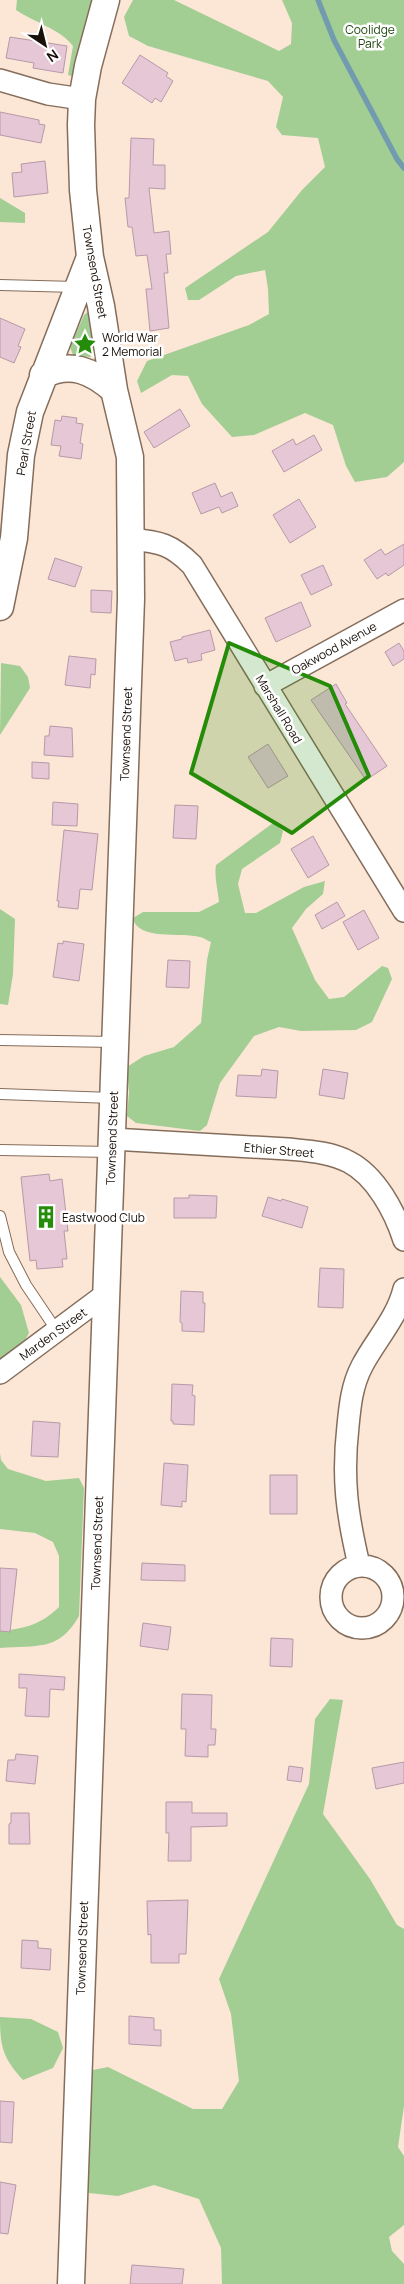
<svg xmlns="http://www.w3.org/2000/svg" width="404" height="2284" viewBox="0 0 404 2284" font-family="Manrope,sans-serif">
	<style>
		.green { fill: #a2ce94 }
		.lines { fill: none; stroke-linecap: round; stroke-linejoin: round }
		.stream { stroke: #739bb0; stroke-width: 5.5 }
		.building { fill: #e6c7d6; stroke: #b799a8 }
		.service-casing { stroke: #856d5b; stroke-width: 12 }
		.minor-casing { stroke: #856d5b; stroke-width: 24 }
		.tertiary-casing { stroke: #856d5b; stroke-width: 29 }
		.service { stroke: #fff; stroke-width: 10 }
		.minor { stroke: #fff; stroke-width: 21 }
		.tertiary { stroke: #fff; stroke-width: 26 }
		.marked { fill: #248c09; fill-opacity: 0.2; stroke: #248c09; stroke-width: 4; stroke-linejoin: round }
		.labels { text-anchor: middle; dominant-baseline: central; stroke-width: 5; stroke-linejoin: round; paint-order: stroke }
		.park-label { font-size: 12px; fill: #1f460e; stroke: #fff }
		.street-label { font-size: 12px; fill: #191009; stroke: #fff }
		.poi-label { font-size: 12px; fill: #191009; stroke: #fff; text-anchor: start }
	</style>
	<rect width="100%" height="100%" fill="#fce6d6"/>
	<path class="green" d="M17,0H100L79,69L72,76L68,75L73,46C59,28 35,23 16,10Z
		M133,0H174L279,51L291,44L292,23L282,0H404V462L387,477L355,482L346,466L333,425L305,413L254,435L232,437L202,404L188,376L172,375L141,393L137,381L147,361L249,325L269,314L268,289L265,270L236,276L199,300H188L185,288L268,232L302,190L325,167L318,138L282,135L276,127L283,97L268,81L148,46L129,36L124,17Z
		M0,198L25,213V223L0,222Z
		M88,312H90L95,353L90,357L73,355L70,347L84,315Z
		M1,663L20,666L28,677L30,688L0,735Z
		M273,823L283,831L280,843L242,869L238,884L245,913H256L304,887L325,881L323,894L306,909L292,928L315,980L329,999L344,997L382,966L388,968L392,979L372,1022L356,1030L301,1031L279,1027L254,1036L220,1083L207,1125L200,1131L136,1123L127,1116L129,1093L127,1067L144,1056L174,1047L201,1023L207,960L211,942C208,941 204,938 200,937C182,932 137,941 133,918L143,912H199L219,902C218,890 214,877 216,865Z
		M0,909L15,919L13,974L8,1005L0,1004Z
		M0,1277L21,1305L29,1333L19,1351L0,1366Z
		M0,1453L1,1460L8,1469L46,1481L79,1478L84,1488L79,1616C59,1652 36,1645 0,1648V1631C24,1629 42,1624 59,1607V1556L53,1542L35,1533L0,1529Z
		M330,1699L343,1700L323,1814L370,1879L397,1925L404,1929V2106L398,2147L404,2156V2225L389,2237L392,2251L404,2264V2284H222L221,2248L199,2199L154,2185L118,2196L89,2193L83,2177L87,2080L93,2070L108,2067L193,2109H222L239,2081L231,2014L219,1979L309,1784L315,1719Z
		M0,2017L31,2019L58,2032L63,2048L53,2068L23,2080C3,2058 0,2047 0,2017Z"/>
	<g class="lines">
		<path class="stream" d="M318,0L334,40L397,159L404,168"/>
	</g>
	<path class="building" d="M10,37L67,46L63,73L33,68L34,63L6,58Z
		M140,55L168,73L166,76L173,81L161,102L155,98L152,103L122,83Z
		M0,112L39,120V124L45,125L41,143L0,135Z
		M131,138L154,139L153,165H165V189L149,188L154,233L169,231L171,254H166L168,273H164L169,328L150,331L146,289H152L147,255L136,256L132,227H128L125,198H129Z
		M45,161L48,193L14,197L12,173L22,172L21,164Z
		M0,318L25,329L18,346L21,347L14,363L0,357Z
		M180,409L190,426L154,448L144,432Z
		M62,416L77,418L76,423L83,424L80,443L83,444L81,459L59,456L61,446L51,445L55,420L61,421Z
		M314,435L322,450L284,472L272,451L293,439L296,445Z
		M215,483L221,497L232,492L238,506L222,513L219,507L201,514L192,493Z
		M299,499L316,527L290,543L273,515Z
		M404,544V565L388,576L386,573L377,579L364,560L381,549L385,555Z
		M55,558L82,567L75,587L48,579Z
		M323,565L332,585L311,595L301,575Z
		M91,590L112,591L111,613L91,612Z
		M301,602L311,626L276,642L265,618Z
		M210,630L215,650L201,654L202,660L188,663L187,658L175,661L170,642L182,639V637Z
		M399,643L404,651V659L393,666L385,652Z
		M69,656L96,659L95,675L91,674L90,688L65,685Z
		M336,684L347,703L345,704L387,766L366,780L311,700Z
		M50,726L72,728L73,757L44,755L45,736H49Z
		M268,744L288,776L268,788L248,757Z
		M32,762L49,763V779L32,778Z
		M53,802L78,804L77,826L52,825Z
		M175,805L198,806L196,839L173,838Z
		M64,830L98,834L92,890L80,889L78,909L58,907L59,901H57Z
		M313,836L329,865L308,878L291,849Z
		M337,902L345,916L322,929L315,915Z
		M364,910L379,938L358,950L343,922Z
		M63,941L84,944L79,981L53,977L58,943L63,944Z
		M168,960L190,961L189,988L166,987Z
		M262,1069L278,1071L276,1098L236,1096L238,1075L261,1076Z
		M323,1069L348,1073L344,1099L319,1095Z
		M49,1174L50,1181L62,1179L68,1231H64L67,1259H62L63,1267L37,1269L36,1260L30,1261L21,1177Z
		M189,1195L217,1196L216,1218H174V1198H189Z
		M268,1197L281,1201L282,1199L308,1207L302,1228L262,1216Z
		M320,1268L344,1269L343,1308L318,1307Z
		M181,1291L203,1292V1303H205L204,1332L182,1331V1323L180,1322Z
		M172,1384L193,1385L192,1395L195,1396L194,1425L173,1424V1421H171Z
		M33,1421L60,1423L58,1457L31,1456Z
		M164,1463L188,1465L186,1502L182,1501V1507L161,1505Z
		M270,1475H297V1514H270Z
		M142,1563L185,1565V1581L141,1580Z
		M0,1568L17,1569L10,1632L0,1631Z
		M143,1623L171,1627L168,1650L140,1646Z
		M271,1638L293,1639L292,1667L270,1666Z
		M19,1674L65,1677L64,1690L50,1689L49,1717L25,1716L27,1688H19Z
		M182,1694L212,1695L211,1729H216L215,1745H208V1757L185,1756L186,1729H181Z
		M16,1754L38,1756L35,1784L6,1781L8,1760H15Z
		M404,1762V1783L376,1789L372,1768Z
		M289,1766L303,1768L301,1782L287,1780Z
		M166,1802H192V1813H227V1826L191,1827V1861H168L169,1833H166Z
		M11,1813H29L30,1844H9V1824L11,1823Z
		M188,1900L186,1954H179V1963H151V1934L148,1935L147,1901Z
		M22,1940L38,1941V1948L51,1949L50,1970L21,1968Z
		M129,2016L154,2018V2030H161V2046L129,2044Z
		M0,2101L14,2102L12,2143L0,2142Z
		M0,2182L16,2185L8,2234L0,2233Z
		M132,2265L184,2269L182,2284H130Z"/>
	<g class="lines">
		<defs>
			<path id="service" d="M0,285L76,287
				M0,1040L114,1042
				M0,1094L112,1098
				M0,1150L111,1152
				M0,1216L9,1252L26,1285L57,1331"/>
			<path id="minor" d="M0,80L48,94L82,99
				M131,539C160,542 171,544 192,565L404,911
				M265,686L404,610
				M112,1139L288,1149C308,1151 330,1152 349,1162C376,1176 395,1212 404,1240
				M0,1373L106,1294
				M359,1565C347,1514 342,1479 348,1426C350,1405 352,1385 362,1366C375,1341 397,1318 404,1289
				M331 1597a31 31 0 1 1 62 0a31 31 0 1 1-62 0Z"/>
			<path id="tertiary" d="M43,375C71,361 92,371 114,390
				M0,607L14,538L21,455L30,412L90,257
				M71,2284L131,599L130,457L114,390L101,306L90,257L83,190L81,125L82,99L88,66L106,0"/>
		</defs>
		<use href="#service" class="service-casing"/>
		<use href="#minor" class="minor-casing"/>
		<use href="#tertiary" class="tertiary-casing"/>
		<use href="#service" class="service"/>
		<use href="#minor" class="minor"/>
		<use href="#tertiary" class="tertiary"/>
	</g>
	<path class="marked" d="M229,643L330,686L369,776L292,833L191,773Z"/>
	<defs>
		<symbol id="sight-bare" viewBox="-9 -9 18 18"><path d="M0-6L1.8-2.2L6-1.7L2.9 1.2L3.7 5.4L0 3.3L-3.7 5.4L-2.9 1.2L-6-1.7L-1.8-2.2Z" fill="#248c09" stroke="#fff" stroke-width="2.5" paint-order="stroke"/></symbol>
		<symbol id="building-bare" viewBox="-9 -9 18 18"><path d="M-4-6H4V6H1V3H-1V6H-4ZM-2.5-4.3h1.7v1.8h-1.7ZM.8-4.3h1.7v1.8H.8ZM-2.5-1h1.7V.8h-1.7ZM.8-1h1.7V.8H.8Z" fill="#248c09" stroke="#fff" stroke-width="2.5" paint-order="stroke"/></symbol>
	</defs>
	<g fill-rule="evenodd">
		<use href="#sight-bare" x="69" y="328" width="32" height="32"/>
		<use href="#building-bare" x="30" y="1201" width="32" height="32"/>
	</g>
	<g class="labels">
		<g class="park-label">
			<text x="370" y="29">Coolidge<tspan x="370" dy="14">Park</tspan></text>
		</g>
		<g class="street-label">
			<text transform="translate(95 272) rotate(80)">Townsend Street</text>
			<text transform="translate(26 443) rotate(-80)">Pearl Street</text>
			<text transform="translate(334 648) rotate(-29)">Oakwood Avenue</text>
			<text transform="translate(279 709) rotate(59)">Marshall Road</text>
			<text transform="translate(126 734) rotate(-88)">Townsend Street</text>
			<text transform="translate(112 1138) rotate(-88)">Townsend Street</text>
			<text transform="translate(279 1150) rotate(5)">Ethier Street</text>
			<text transform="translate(53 1334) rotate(-36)">Marden Street</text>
			<text transform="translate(97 1543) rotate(-88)">Townsend Street</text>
			<text transform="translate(82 1948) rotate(-88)">Townsend Street</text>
		</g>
		<g class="poi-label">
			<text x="102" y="337">World War<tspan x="102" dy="14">2 Memorial</tspan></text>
			<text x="62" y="1217">Eastwood Club</text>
		</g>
	</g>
	<g transform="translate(45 45) rotate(145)" stroke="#ffffff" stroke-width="4" paint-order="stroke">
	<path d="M0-4L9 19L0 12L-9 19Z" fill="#191009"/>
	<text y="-8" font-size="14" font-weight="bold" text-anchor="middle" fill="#191009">N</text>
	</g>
</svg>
